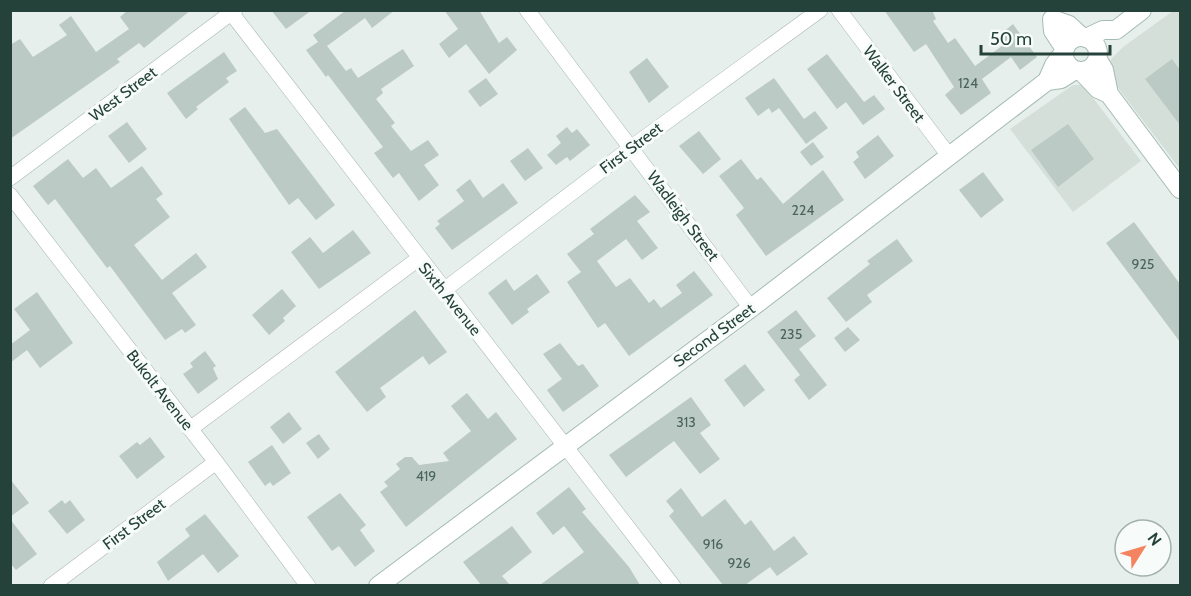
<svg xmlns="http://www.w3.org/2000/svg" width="1191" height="596" viewBox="0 0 1191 596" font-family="Cabin,sans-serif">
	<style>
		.built { fill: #d4dfda }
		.building { fill: #bbcac4 }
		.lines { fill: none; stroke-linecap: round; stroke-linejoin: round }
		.street-casing { stroke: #a8b8b2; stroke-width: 16 }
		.secondary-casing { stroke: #a4bbb3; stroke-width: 20 }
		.street { stroke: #fff; stroke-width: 15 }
		.secondary { stroke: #fff; stroke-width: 18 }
		.labels { text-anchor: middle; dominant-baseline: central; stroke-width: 6; stroke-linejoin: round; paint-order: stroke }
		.number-label { font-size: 14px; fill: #4a645c }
		.street-label { font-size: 16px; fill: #24423a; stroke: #f7fbf9 }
	</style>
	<rect width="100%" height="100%" fill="#e6efeb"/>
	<path class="built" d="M1173,11L1180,12V169L1109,76L1107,67L1112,58L1123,47Z
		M1073,85H1081L1087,90L1141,161L1073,212L1010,129Z"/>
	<path class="building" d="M128,10H191L144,48L139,43L117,59L120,62L10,139V45L20,39L33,57L67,35L59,25L71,16L96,52L129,29L120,17Z
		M271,10H312L286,29Z
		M395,10L372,28L365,18L327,46L346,71L351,68L358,78L403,49L414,66L381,89L383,93L376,99L395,123L391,126L411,151L428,140L439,155L424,165L439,185L419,201L399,173L393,178L374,153L383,147L328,75L326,77L306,50L318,42L313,35L345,11Z
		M444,10H479L499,43L507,37L517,50L489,74L466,44L449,58L439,44L458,29Z
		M884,10H932L936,19L933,21L948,43L955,38L975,66L1002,46L996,38L1013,24L1037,57L1020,70L1011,57L982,79L991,93L961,115L945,95L954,87L926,44L914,52Z
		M224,52L237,71L226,78L229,82L196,107L198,109L186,119L167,93Z
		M827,54L864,102L874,95L885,109L863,125L846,102L837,109L807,69Z
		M647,58L669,87L649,103L629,72Z
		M1172,59L1180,70V125L1145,79Z
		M486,78L498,94L480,107L468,91Z
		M774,78L804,119L815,111L828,128L806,144L779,108L772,113L769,108L758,116L745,98Z
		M245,107L265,133L277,129L335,205L316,220L298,198L289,205L229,119Z
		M127,122L147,149L129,163L108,136Z
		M1068,124L1094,159L1058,187L1031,150Z
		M567,127L572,133L577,129L590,145L570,161L567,157L556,165L547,155L561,143L556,136Z
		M699,131L721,159L703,174L679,146Z
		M878,135L894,156L865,179L853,162L859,157L856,152Z
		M813,142L824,157L811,166L800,152Z
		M528,148L543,168L525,181L510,161Z
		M68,159L83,178L96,168L111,188L142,166L163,194L156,199L170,217L134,245L162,280L196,253L207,267L172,293L196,325L185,333L182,329L165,340L110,266L107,268L55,199L48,205L33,186Z
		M741,159L757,180L761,177L783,204L823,170L844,200L766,256L736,215L744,208L719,176Z
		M983,172L1004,200L981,218L959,190Z
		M470,179L483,198L503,183L518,203L452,250L435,228L440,224L437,221L464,201L456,190Z
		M635,195L650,212L637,221L658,248L642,260L626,239L597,261L616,287L630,278L649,303L654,299L661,308L682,293L676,285L694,271L713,295L629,356L605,323L598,328L567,282L581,272L567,254L594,234L590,229Z
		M1134,222L1180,284V342L1106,243Z
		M353,230L371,253L319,289L291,252L310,237L323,253Z
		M897,239L913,261L867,295L872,302L846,322L827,298L870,264L867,261Z
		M537,274L550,292L527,309L529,312L512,325L488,293L506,279L514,291Z
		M282,289L296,306L283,318L285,321L269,335L252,315Z
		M37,292L73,343L40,368L27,350L10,363V345L30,330L14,309Z
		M415,310L447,352L429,365L423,356L380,388L386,397L367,412L335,372Z
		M796,310L816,336L799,349L827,385L809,400L794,380L800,375L767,332Z
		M848,327L860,340L845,352L834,338Z
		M560,343L578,366L583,364L599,386L563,412L547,390L562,379L543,354Z
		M205,351L216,366L213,368L218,379L198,394L183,374L193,367L190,363Z
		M745,364L765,390L744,407L724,380Z
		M467,393L488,419L496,412L517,439L406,527L380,492L388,486L384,482L400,469L396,464L405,457H412L419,465L449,461L443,453L471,431L451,406Z
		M691,397L711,425L700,433L720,459L700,474L674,441L626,477L609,455Z
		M289,412L302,429L283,444L270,427Z
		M319,434L330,449L318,459L306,443Z
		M150,437L165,457L137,479L119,456L137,442L140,445Z
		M272,445L291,473L273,486L270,482L265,486L248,462Z
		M10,479L29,503L10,517Z
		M569,487L586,509L582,512L629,567L640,585H540L584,552L564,526L553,535L536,513Z
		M681,488L702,517L725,499L745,525L751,520L774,551L794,536L808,554L777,576L770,567L745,585H723L669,516L674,511L666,501Z
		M340,493L366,525L360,530L375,551L355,567L339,546L332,551L307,517Z
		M62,500L65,504L70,500L85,520L67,534L48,511Z
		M205,514L239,556L218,573L203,554L168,581L157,562L190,536L185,529Z
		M10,519L37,554L16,570L10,563Z
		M512,526L532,552L502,576L510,585H481L463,562Z"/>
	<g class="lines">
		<defs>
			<path id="street" d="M229,10L673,586
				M527,10L751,308
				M839,10L950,157
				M10,178L235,10
				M10,195L216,462L308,586
				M444,290L632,147L820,10
				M190,429L418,259
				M51,586L216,462"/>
			<path id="secondary" d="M1116,30L1142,10
				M1064 54a17 17 0 1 1 34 0a17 17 0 1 1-34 0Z
				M1086,38L1103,30H1116
				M1065,49L1053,31L1052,19L1069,25L1082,37
				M1064,52L1054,65L1047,81L1061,79L1075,70
				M1082,72L1098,89L1109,94L1104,70L1098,60
				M1109,94L1180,189
				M378,586L751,308L1047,81"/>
		</defs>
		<use href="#street" class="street-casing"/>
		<use href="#secondary" class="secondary-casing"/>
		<use href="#street" class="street"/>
		<use href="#secondary" class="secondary"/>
	</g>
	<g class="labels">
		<g class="number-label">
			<text x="968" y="83">124</text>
			<text x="803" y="210">224</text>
			<text x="1143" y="264">925</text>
			<text x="791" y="334">235</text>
			<text x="686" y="422">313</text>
			<text x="426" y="476">419</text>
			<text x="713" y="544">916</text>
			<text x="739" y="563">926</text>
		</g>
		<g class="street-label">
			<text transform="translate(894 84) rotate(53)">Walker Street</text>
			<text transform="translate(123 94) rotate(-37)">West Street</text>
			<text transform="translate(631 148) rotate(-37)">First Street</text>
			<text transform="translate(683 216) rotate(53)">Wadleigh Street</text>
			<text transform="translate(450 299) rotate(51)">Sixth Avenue</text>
			<text transform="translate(714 335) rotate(-36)">Second Street</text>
			<text transform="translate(160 390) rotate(52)">Bukolt Avenue</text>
			<text transform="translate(134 524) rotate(-37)">First Street</text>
		</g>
	</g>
	<rect width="1191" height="596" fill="none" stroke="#24423a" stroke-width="24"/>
	<g transform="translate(1143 548) rotate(53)"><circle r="28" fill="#f7fbf9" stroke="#a3b1ad" stroke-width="1.5"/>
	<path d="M0-4.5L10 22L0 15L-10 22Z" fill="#f4845f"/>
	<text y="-9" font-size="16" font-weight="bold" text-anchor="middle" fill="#24423a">N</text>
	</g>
	<path d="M981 45v9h129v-9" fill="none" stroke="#24423a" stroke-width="3"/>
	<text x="990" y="45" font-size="18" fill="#24423a" stroke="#f7fbf9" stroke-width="4.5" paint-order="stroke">50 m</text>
</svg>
